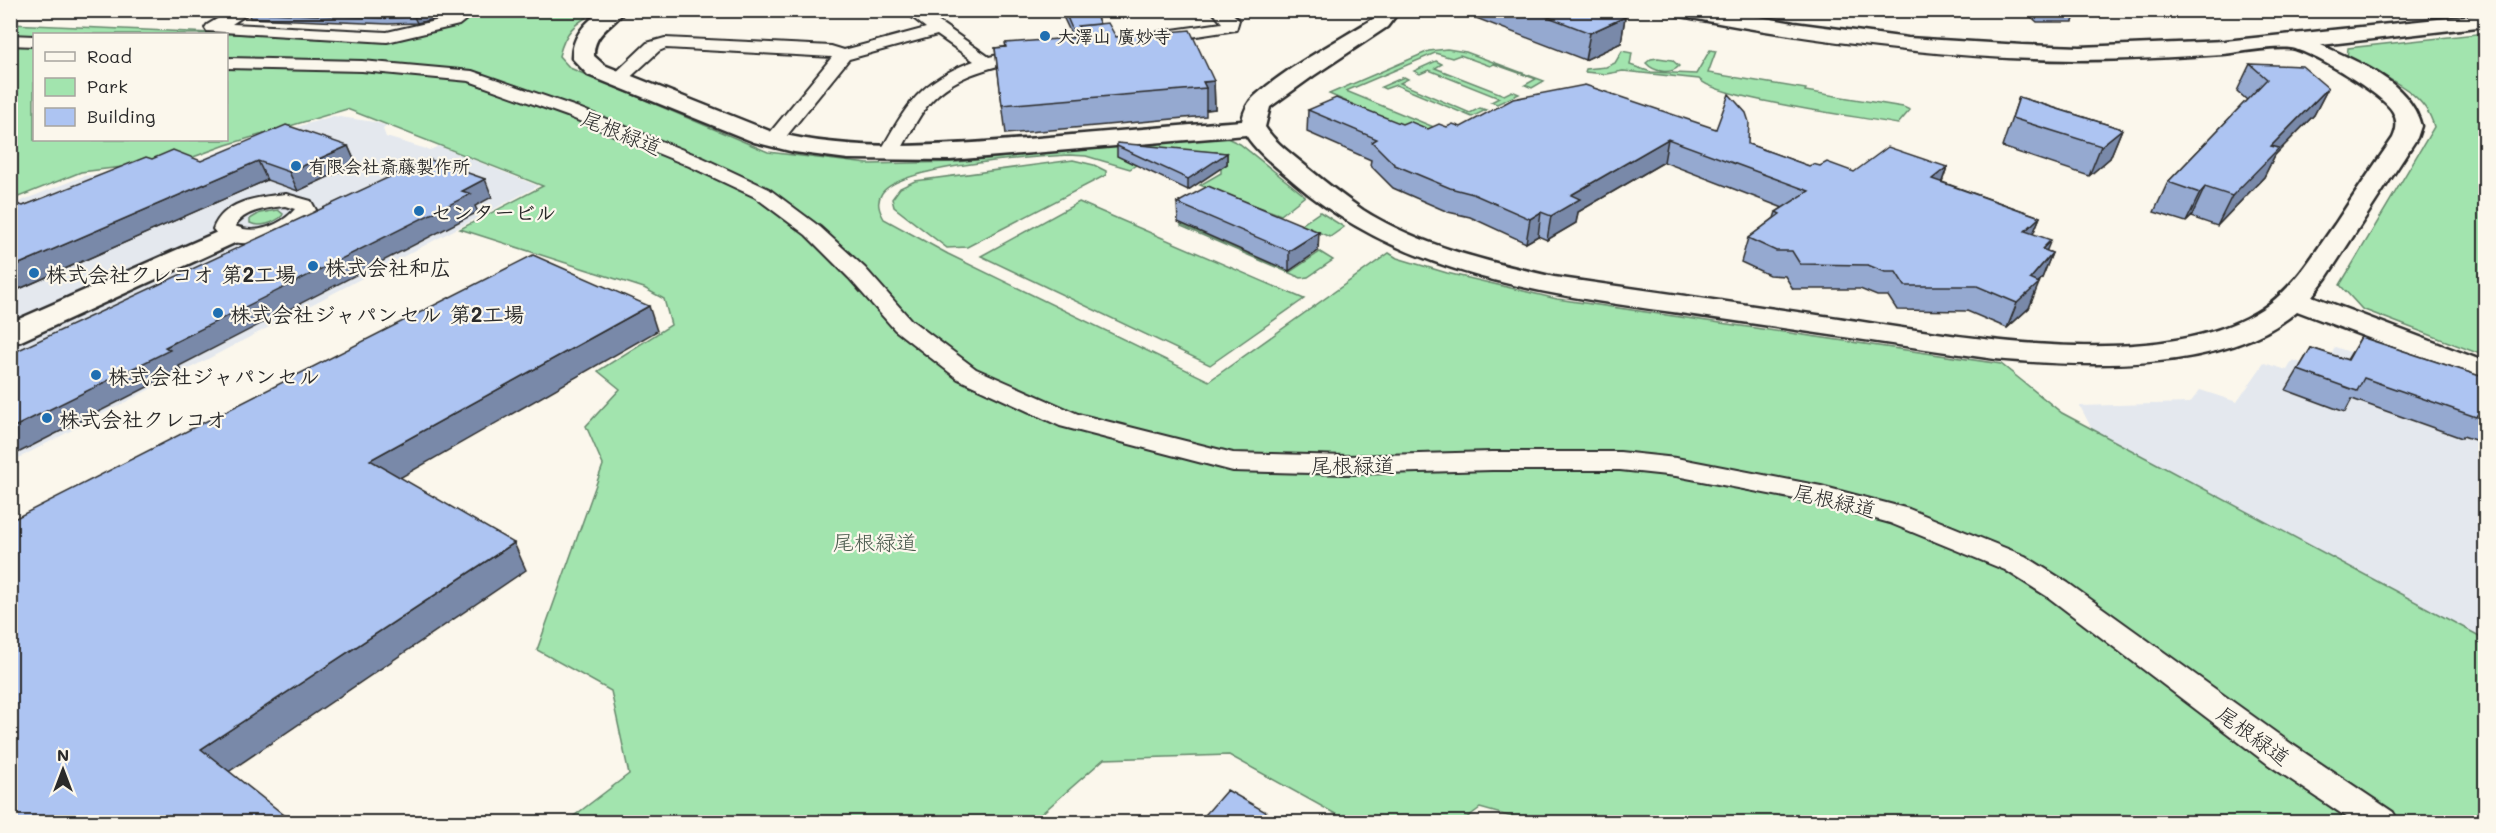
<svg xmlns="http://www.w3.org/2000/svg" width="2496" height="833" viewBox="0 0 2496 833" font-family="Mali,'Klee One',sans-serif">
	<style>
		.built { fill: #e4e8ee }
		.green { fill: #a2e4ae; stroke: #66886c; stroke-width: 1.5; fill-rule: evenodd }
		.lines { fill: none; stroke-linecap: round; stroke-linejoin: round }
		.street-casing { stroke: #2b2b2b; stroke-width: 4 }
		.secondary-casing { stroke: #2b2b2b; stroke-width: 5 }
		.street { fill: #fbf7ec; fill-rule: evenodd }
		.secondary { fill: #fbf7ec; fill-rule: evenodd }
		.wall { fill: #95a9d0; stroke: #2b2b2b; stroke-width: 1.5 }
		.shaded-wall { fill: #7989a9; stroke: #2b2b2b; stroke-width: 1.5 }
		.building { fill: #adc4f2; stroke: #2b2b2b; stroke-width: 1.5 }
		.poi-dot { fill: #1f6fb2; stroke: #fbf7ec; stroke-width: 2 }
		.labels { text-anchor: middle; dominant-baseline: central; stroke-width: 4.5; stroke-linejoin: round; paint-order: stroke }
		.far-poi-label { font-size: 18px; font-weight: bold; fill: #2b2b2b; stroke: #fbf7ec; text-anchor: start }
		.street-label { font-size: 21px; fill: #2b2b2b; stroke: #fbf7ec }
		.poi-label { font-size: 21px; font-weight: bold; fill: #2b2b2b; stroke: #fbf7ec; text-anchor: start }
		.park-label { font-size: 21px; fill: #49594c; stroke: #fbf7ec }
	</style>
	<rect width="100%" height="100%" fill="#fbf7ec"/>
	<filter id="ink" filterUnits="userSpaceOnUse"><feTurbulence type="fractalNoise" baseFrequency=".0167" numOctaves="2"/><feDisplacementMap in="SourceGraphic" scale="12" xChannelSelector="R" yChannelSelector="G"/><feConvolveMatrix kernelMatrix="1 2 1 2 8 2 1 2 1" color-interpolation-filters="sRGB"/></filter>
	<g filter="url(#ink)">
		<path class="built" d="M333,116L375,122L387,126L383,129L386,137L430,150L439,146L538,186L11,462V205L84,176L190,163L231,147Z
			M2335,347L2485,398V638L2410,602L2096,437L2080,406L2190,403L2200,390L2237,402L2264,363L2287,370L2293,360L2323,371Z"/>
		<path class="green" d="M478,11H597C575,23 565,31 559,56L570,68L768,152L868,164L957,162L1198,137L1227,138L1240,144L1305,196L1281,215L1200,185L1221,173V167L1124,159L1136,165L1130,169L1086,156L1069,155C1033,157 902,165 882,193C876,202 879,210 884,219L948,254L1209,381L1389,253L1397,258L1447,273L1557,299L2001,364L2062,413L2485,639V822H1530L1480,808L1461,822H1350L1229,755L1104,759L1032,822H566L629,774L611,691L537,650L603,465L586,426L620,389L598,371L671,325L664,299L644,288L460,229L543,186L347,109L226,145L188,159L81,172L11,200V24L372,40L462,21ZM34,34H226V140H34Z
			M2485,33V356L2362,309L2340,285L2434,127C2425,89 2378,74 2347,58L2348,48Z
			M1447,49L1466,52L1544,81L1532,88L1525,85L1536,79L1494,64L1490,66L1460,55L1452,58L1435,53L1346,91L1458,137H1429L1329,94L1429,51Z
			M1710,50L1716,51L1708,73L1806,89L1805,91L1903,107L1910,110L1898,124C1863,117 1716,99 1699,79L1623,71L1606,74L1585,72L1586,69L1606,67L1615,63L1622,51L1632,53L1630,65L1651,72L1696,74Z
			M1658,58L1672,60L1679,66C1671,75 1654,72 1646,63L1651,59Z
			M1436,61L1442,64L1435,68L1504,95L1512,91L1519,94L1497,104L1491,102L1499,98L1429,70L1420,74L1414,71Z
			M1404,77L1408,79L1400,83L1470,113L1480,108L1486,110L1472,117L1396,85L1385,89L1381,87Z
			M1073,160L1094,165L1106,171V175L967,247L947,248L894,207L892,199L900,188L915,181Z
			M1079,202L1304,299L1210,365L981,256Z
			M278,210L283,214L282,216C274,223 260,228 250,223V219L260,213Z
			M1320,212L1344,227L1330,237L1301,225Z
			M1181,224L1290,272L1320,252L1333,260L1308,277L1301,278L1181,226Z"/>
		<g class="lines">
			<defs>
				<path id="street" d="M232,10H253L232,24L387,32L448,18L459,10H478L459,25L387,42L207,31L205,28L207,25Z
					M903,10H922L989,57L1029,48L1035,49L1037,53L1035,57C995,67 950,73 924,110C913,125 906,143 896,158H882L879,154C906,106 919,81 974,61L937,35L849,59L780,144H766L764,140L832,57L666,48L659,51L624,83H612L609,79L647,43L665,38L831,46L844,50L926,28Z
					M1211,10H1229L1239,20L1236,30L1158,42L1150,37L1158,32L1222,23Z
					M10,35L34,36V46L10,45Z
					M226,58L362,61L472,71L579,108L703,158L769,189L820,227L865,268L911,320L976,369L1078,414L1233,453L1347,456L1492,452H1620L1676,458L1821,486L1909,509L2025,556L2068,583L2293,745L2393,812L2399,822H2354L2269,765L2048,597L2005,570L1890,523L1821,504L1676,476L1620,470H1492L1347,474L1233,471L1060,426L958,379L895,330L849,278L806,235L755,197L689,166L567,116L469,81L362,71L226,68Z
					M286,194L311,201L316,210C299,236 234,259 213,229C224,200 259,197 286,194ZM285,206L295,209C282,225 255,236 235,226C244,210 269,208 285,206Z"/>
				<path id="secondary" d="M602,10H625C613,27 593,32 594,56L604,65L772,132C858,154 950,145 1038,138C1106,132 1174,126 1242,121C1244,111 1247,103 1255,96C1289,66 1334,43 1373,19L1379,10H1400L1387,27L1313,76L1270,107L1265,127C1276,144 1293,155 1308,168C1326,183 1344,197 1363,210C1420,246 1489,262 1554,277C1644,290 1734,303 1824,316C1943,333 2156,378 2262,309C2294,288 2313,255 2335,224C2354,195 2373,167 2393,138C2397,129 2398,122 2393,112C2385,95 2309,50 2291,48C2273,46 2242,52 2223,54C2175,57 2126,60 2078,60C1944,59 1812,41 1681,16L1674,14L1671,10H1718L1794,23L1908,38L2022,45L2080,47L2225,41L2486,14V26L2321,45C2358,62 2410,82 2421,126L2417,138L2326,278L2312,296L2486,362V382L2297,311C2224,374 2086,367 1995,359C1906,346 1818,333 1729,320C1579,298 1414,286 1294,182C1277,167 1258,154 1246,135L950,160L848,159L794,152L754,142L588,75L572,58C572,36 585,23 602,10Z
					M231,226L241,228L245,234L241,240L21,341L10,344V323Z"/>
			</defs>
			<use href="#street" class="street-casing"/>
			<use href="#secondary" class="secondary-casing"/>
			<use href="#street" class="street"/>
			<use href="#secondary" class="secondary"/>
		</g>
		<path class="wall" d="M443,10L431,20L417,23L388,24L250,18L248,12Z
			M1060,10H1093L1100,24L1116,37L1214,81L1215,109L1206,110V116L1006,134L995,48L1073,38Z
			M1472,10H1607L1625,17L1621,43L1585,60L1471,16Z
			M2024,10H2077L2073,22H2037Z
			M2250,64L2328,88L2314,115L2275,155L2264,177L2217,226L2191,217L2186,222L2154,212L2168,182L2247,100L2237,91Z
			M2019,97L2122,129L2110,158L2089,176L2002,147Z
			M1308,110L1428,129L1461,127L1748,144L1809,166H1820L1854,172L1947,167L1942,182L2040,217L2033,234L2046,251L2052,253L2042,278L2038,283L2029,308L2007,328L1967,311L1897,310L1888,296H1877L1860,289H1793L1785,276L1769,275L1741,262L1748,238L1774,218L1776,212L1783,208L1664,162L1578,212L1576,223L1547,240L1538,236L1526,243L1470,217L1448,212L1393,188L1370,165L1371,160L1307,132Z
			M348,146L356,164L298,191L267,180L10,293V204L23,206L152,159L201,161Z
			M1117,146L1227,153V164L1188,190L1117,156Z
			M1177,203L1318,251L1289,271L1178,222Z
			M2361,337L2486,378V444L2463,436L2462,438L2352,399L2345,412L2286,390L2311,348L2347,360Z"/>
		<path class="shaded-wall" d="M433,10H443L431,20L417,23L414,17Z
			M1625,17L1621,43L1585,60L1590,33Z
			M1073,31H1079V39L1074,40Z
			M1214,81L1215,109L1206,110V88L1203,82Z
			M2328,88L2314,115L2275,155L2264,177L2217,226L2232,196L2271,146Z
			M2122,129L2110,158L2089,176L2101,146Z
			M1668,139L1664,162L1578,212L1576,223L1547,240L1551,216L1571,195Z
			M348,146L356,164L298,191L289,172Z
			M1227,153V164L1188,190V179Z
			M258,161L267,180L10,293V268Z
			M1947,167L1939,190L1932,179Z
			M485,179L492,197L475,206L478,212L179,366L181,370L10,457V429Z
			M2205,187L2191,217L2186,222L2200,193Z
			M1541,212L1538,236L1526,243L1530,219Z
			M2040,217L2030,241L2025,231Z
			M1319,232L1318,251L1289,271V251Z
			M2051,240L2041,264L2042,249Z
			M2052,253L2042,278L2034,287L2039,283L2029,308L2007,328L2017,303L2030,279Z
			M649,306L657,331L384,487L370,460Z
			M514,543L526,570L221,777L201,749Z"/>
		<path class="building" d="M250,10H433L429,14L414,17L385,18L248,12Z
			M1064,10H1093L1100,24L1078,26L1079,31H1073Z
			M1530,10H1607L1625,17L1590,33Z
			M1108,23L1116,37L1190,30L1214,81L1203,82L1206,88L1002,105L995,48L1006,47L1005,43L1083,37L1078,26Z
			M2250,64L2302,66L2328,88L2271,146L2279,148L2232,196L2205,187L2200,193L2168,182L2267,79Z
			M1585,85L1716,129L1729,94L1746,113L1749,122L1748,144L1809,166L1813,164L1820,166L1827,162L1854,172L1888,147L1947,167L1932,179L2040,217L2025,231L2051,240L2042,249L2052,253L2030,279L2039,283L2017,303L1977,286H1905L1896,272H1885L1868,265L1800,264L1792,251H1776L1748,238L1780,214L1776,212L1809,191L1668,139L1571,195L1580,199L1551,216L1541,212L1530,219L1473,194L1450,188L1395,165L1372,142L1377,139L1308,110L1336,98L1402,124L1409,121L1428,129L1439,124L1447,127L1453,124L1461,127L1513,99Z
			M2019,97L2122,129L2101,146L2012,118Z
			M286,125L348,146L289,172L258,161L10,268V204L14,203L23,206L146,157L152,159L173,150L201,161Z
			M1117,143L1227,153L1188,179L1117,146Z
			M428,159L485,179L462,191L471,194L165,347L170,350L10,429V354Z
			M1208,186L1319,232L1289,251L1177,203Z
			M533,255L649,306L370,460L514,543L201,749L293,822H13L10,820V521Z
			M2361,337L2486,378V418L2477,415L2476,417L2364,378L2357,391L2298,370L2311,348L2348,360Z
			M1227,790L1283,822H1199Z"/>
	</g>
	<g class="poi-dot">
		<circle cx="1045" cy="36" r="6"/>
		<circle cx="296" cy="166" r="6"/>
		<circle cx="419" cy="211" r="6"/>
		<circle cx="313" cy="266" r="6"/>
		<circle cx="34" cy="273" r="6"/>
		<circle cx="218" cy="313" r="6"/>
		<circle cx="96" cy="375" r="6"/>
		<circle cx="47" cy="418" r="6"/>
	</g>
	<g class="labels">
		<g class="far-poi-label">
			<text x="1057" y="36">大澤山 廣妙寺</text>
			<text x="308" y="166">有限会社斎藤製作所</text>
		</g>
		<g class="street-label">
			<text transform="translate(622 132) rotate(22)">尾根緑道</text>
			<text x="1353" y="464">尾根緑道</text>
			<text transform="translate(1835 500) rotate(13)">尾根緑道</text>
			<text transform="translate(2254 735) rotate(36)">尾根緑道</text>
		</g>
		<g class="poi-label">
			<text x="431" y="211">センタービル</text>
			<text x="325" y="266">株式会社和広</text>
			<text x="46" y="273">株式会社クレコオ 第2工場</text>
			<text x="230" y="313">株式会社ジャパンセル 第2工場</text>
			<text x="108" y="375">株式会社ジャパンセル</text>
			<text x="59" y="418">株式会社クレコオ</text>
		</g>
		<g class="park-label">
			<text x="875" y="541">尾根緑道</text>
		</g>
	</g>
	<rect width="2496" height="833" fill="none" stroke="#fbf7ec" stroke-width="36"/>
	<rect x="18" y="18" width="2460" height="797" fill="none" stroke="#2b2b2b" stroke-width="2" filter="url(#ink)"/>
	<rect x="33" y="33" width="195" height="108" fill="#fbf7ec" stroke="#a8a59f" stroke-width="1.5"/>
	<rect x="45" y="52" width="30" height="9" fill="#fbf7ec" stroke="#a8a59f" stroke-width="1.5"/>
	<text x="87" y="63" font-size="18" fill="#2b2b2b">Road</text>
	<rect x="45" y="78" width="30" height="18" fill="#a2e4ae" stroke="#a8a59f" stroke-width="1.5"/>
	<text x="87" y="93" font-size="18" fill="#2b2b2b">Park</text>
	<rect x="45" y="108" width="30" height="18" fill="#adc4f2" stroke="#a8a59f" stroke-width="1.5"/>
	<text x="87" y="123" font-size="18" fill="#2b2b2b">Building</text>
	<g transform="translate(63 770)" stroke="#fbf7ec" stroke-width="4.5" paint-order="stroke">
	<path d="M0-4.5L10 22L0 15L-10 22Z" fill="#2b2b2b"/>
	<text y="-9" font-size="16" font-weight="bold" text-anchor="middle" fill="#2b2b2b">N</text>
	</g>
</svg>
